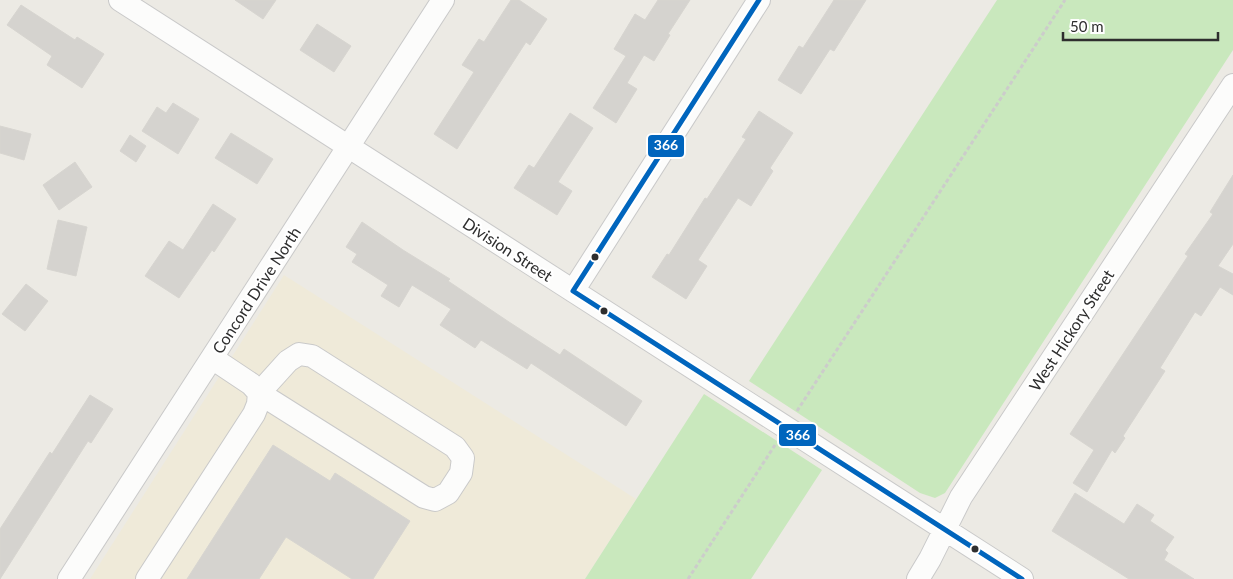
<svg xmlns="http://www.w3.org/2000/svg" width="1233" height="579" viewBox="0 0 1233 579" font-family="Lato,sans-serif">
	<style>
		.education { fill: #efead9 }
		.green { fill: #c9e8bd }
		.building { fill: #d5d3cf; stroke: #d7d5d0 }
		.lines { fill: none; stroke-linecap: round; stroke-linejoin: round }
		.minor-casing { stroke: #c9c9c9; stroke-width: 24 }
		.path { stroke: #cccccb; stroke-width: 3; stroke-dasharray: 4 2.5; stroke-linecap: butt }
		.minor { stroke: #fcfcfb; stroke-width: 22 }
		.bus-1-casing { stroke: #fff; stroke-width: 9 }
		.bus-1 { stroke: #0065bd; stroke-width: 5 }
		.bus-dot { fill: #2e2e2e; stroke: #fff; stroke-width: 2 }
		.labels { text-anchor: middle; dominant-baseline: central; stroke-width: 4.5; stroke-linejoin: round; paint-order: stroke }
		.street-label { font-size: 16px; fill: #2e2e2e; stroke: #fff }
		.line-badge { stroke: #fff; stroke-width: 2 }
		.badge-label { font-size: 14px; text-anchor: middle; font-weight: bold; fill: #fff }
	</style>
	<rect width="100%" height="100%" fill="#eceae4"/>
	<path class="education" d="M284,275L636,499L585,579H90Z"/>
	<path class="green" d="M997,0H1233V50L945,493L935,498L920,493L749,381Z
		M704,394L822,470L751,579H585Z"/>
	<path class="building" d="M235,0H276L263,19Z
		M511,0H519L547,19L530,45L526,42L457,149L434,134L474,72L462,65L479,39L484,42Z
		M658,0H690L668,34L670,35L654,61L644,55L627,83L637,89L616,123L593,108L626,56L614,49L635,14L645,20Z
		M834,0H866L834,51L830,49L801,94L778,80L799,46L803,48Z
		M21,5L75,40L77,37L104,54L82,88L47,65L52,56L7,25Z
		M317,24L351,46L334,72L300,50Z
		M173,103L199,119L178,154L142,131L157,107L166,113Z
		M759,111L793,133L770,168L773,171L751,206L738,198L698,260L707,266L686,299L652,277L667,254L669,255L705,198L707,199L746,139L742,137Z
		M570,113L593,128L558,182L572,191L557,215L514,188L529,165L534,168Z
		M0,126L31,134L24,160L0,153Z
		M231,133L273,159L257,184L215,158Z
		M130,135L146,146L136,162L120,151Z
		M75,162L92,187L59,210L43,185Z
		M1233,175V244L1218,266L1233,274V295L1220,287L1201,316L1195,312L1160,368L1165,371L1123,436L1125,438L1115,453L1112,450L1087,492L1073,483L1094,450L1070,434L1188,256L1185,254L1213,214L1210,212Z
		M213,204L236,219L214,252L212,250L179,298L145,276L169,241L183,250Z
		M58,220L87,227L76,276L47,269Z
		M362,222L403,250L450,279L448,281L509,322L560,355L564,349L642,401L626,426L531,363L527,369L481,340L475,348L440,325L451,309L412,285L399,307L381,296L388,285L352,262L357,254L346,247Z
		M26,284L48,301L25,331L2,314Z
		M90,395L113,409L91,443L88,441L0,579V529L50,452L52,454Z
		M273,445L330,481L335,473L410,521L373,579H352L286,537L259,579H187Z
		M1075,493L1124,524L1137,504L1154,515L1150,521L1174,537L1165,550L1168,553L1164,560L1194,579H1129L1052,531Z"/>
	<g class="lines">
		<defs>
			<path id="minor" d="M120,0L1022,579
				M573,291L759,0
				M69,579L443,0
				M147,579L254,414L258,404L259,393L288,361L299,354L312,356L455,447L463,458L461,473L448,493L435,500L424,497L259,393L251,384L212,358
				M918,579L930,559L961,497L1233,85"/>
		</defs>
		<use href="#minor" class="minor-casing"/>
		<path class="path" d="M797,411L1065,0
			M688,579L775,445"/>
		<use href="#minor" class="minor"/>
		<defs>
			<path id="bus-1" d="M573,291L1022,579
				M573,291L759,0"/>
		</defs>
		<use href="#bus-1" class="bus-1-casing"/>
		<use href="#bus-1" class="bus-1"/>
	</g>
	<g class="bus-dot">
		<circle cx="595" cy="257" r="4.5"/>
		<circle cx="604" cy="311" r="4.5"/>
		<circle cx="975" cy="549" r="4.5"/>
	</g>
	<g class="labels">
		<g class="street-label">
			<text transform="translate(508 249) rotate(33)">Division Street</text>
			<text transform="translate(256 290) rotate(-57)">Concord Drive North</text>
			<text transform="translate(1071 330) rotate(-57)">West Hickory Street</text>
		</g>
	</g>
	<g class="line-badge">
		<rect x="647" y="134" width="38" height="24" rx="5" fill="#0065bd"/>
		<rect x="778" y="423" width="39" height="24" rx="5" fill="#0065bd"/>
	</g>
	<g class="badge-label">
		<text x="666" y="150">366</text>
		<text x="798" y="440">366</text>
	</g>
	<path d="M1063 32v8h155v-8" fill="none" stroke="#2e2e2e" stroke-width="2.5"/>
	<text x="1070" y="32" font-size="15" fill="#2e2e2e" stroke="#ffffff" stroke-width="4" paint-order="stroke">50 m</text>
</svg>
